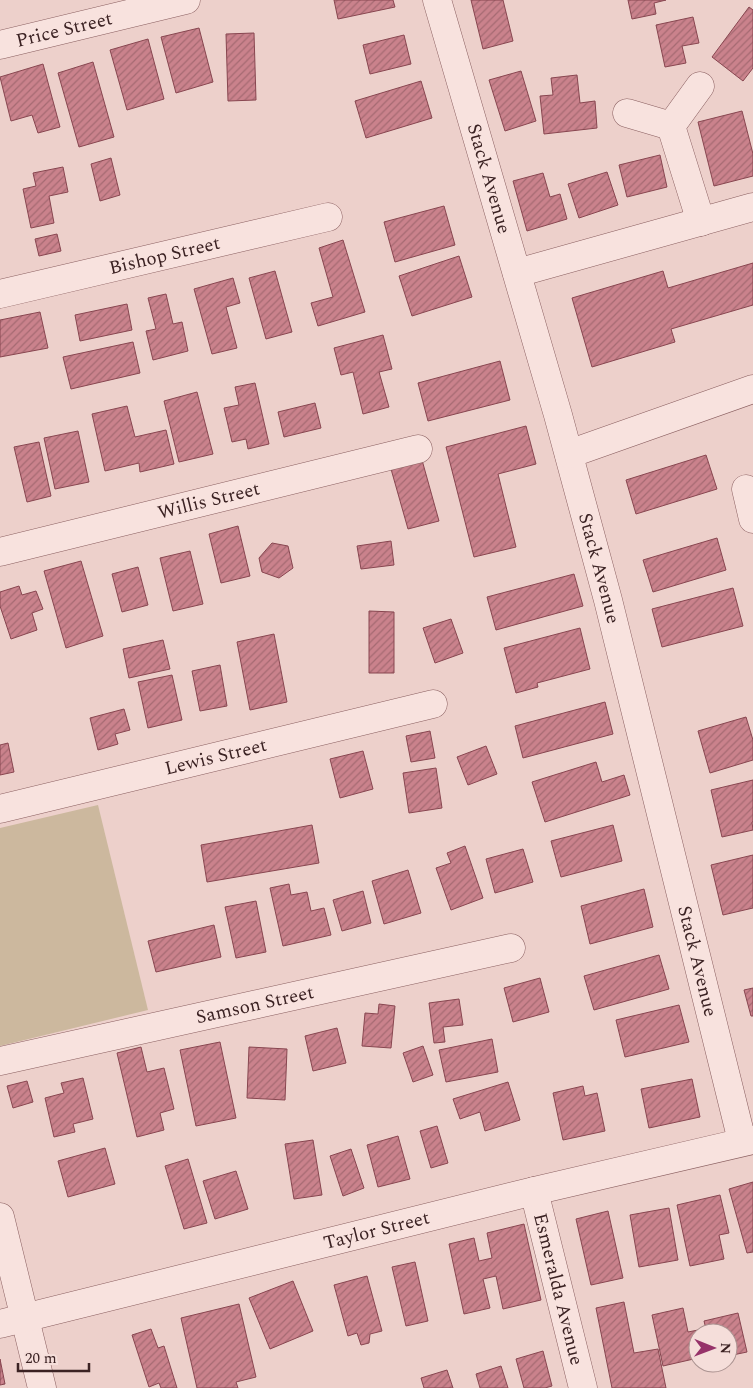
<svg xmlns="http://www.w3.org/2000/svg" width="753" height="1388" viewBox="0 0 753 1388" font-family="Spectral,serif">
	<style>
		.park { fill: #ccb89e }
		.building { fill: url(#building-hatch); stroke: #884650 }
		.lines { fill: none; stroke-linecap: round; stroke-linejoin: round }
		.minor-casing { stroke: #8a5f60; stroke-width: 29 }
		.minor { stroke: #f8e2de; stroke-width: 28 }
		.labels { text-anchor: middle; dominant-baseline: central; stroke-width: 4; stroke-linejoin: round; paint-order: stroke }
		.street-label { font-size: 19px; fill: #3b2223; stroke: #f5deda }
	</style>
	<defs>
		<pattern id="building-hatch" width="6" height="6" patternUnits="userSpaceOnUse" patternTransform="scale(1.25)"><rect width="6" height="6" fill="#ca828c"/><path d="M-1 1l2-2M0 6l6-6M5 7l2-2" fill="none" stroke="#a56a72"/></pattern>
	</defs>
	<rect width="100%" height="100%" fill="#edd0cb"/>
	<path class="park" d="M98,805L148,1010L0,1046V828Z"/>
	<path class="building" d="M334,0H393L395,7L338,19Z
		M471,0H503L513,41L483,49Z
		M628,0H666L654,3L656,14L632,19Z
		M749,7L753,10V68L743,81L712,57Z
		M693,17L699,43L682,46L686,63L665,67L656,25Z
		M199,28L213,82L176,93L161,37Z
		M254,33L256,100L228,101L226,34Z
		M404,35L411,64L370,74L363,45Z
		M148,39L164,99L127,110L110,50Z
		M93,62L114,137L79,147L58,73Z
		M43,64L60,127L38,133L32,115L11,121L0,77Z
		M521,71L536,121L505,131L489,80Z
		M577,75L580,103L595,101L597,128L544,134L540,96L553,95L551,78Z
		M421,81L432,118L366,138L355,101Z
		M742,111L753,154V176L714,186L698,122Z
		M660,155L667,187L627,197L619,165Z
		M111,158L120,195L100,201L91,164Z
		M63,167L68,192L49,196L54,223L31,228L23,189L36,186L33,173Z
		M607,172L618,205L579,218L568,184Z
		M543,173L550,197L560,194L567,219L527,231L513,181Z
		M444,206L455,245L395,262L384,222Z
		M57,234L61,251L39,256L35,239Z
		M343,240L365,312L318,326L311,303L333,297L319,248Z
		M459,256L472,297L412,316L399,276Z
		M753,263V305L671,329L675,342L592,367L572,298L663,271L668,288Z
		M275,271L292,332L266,339L249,278Z
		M233,278L240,303L226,307L237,348L212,354L194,289Z
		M166,294L173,324L182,322L188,351L153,360L146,331L156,329L148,298Z
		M127,304L132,330L80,341L75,315Z
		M40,312L48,348L0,357V320Z
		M383,335L392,369L379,372L389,407L363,414L353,372L341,375L334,348Z
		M133,342L140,373L71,389L63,357Z
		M500,361L510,400L428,421L418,383Z
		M255,383L269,444L248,449L246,439L232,442L224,408L239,405L235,387Z
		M197,392L213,454L179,462L164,401Z
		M315,403L321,428L284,437L278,412Z
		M127,406L135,437L166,430L174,464L140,472L139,463L105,471L92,414Z
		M526,426L536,464L498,474L516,547L474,557L446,447Z
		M78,431L89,482L55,489L44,438Z
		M39,442L51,496L27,502L14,447Z
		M706,455L717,489L636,514L626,480Z
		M422,460L439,521L408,529L391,469Z
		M238,526L250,576L221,583L209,534Z
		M717,538L726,570L653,592L643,560Z
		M391,541L394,565L361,569L357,546Z
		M272,543L288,546L293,568L279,578L262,572L259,558Z
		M190,551L203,604L173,611L160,558Z
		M81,561L103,636L66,648L44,571Z
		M138,567L148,605L122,612L112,574Z
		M574,574L583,606L496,630L487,597Z
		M19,586L22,595L36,591L43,609L32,613L37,630L11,639L0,606V592Z
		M733,588L743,626L662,647L652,609Z
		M369,611L394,612V673H369Z
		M451,619L463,653L435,663L423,628Z
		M580,628L590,669L537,683L538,687L516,693L504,648Z
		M274,634L287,702L250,710L237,642Z
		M163,640L170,669L129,678L123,649Z
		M220,665L227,706L200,711L192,671Z
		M172,675L182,720L148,728L138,682Z
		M605,702L613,734L523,758L515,726Z
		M124,709L130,730L115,734L118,744L98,750L90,718Z
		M746,717L753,740V760L710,773L698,731Z
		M430,731L435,758L411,762L406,736Z
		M8,743L14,772L0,775V745Z
		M486,746L497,774L468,785L457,757Z
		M363,751L373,789L340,798L330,759Z
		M596,762L602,782L624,775L630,795L545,822L532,782Z
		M436,768L442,808L409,813L403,773Z
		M753,780V822H752L753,830L722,837L711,790Z
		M312,825L319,863L207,882L201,845Z
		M613,825L622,861L561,877L551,841Z
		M465,846L483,898L451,910L436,868L451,863L447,853Z
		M523,849L533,882L495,893L486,859Z
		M753,855V908L723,915L711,865Z
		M408,870L421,913L384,924L372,881Z
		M289,884L291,895L307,892L311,911L324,908L331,935L283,946L270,888Z
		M644,889L653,927L590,944L581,906Z
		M363,891L371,923L342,931L333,900Z
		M256,901L266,952L236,958L225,907Z
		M214,925L221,957L156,972L148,941Z
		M659,955L669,989L594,1010L584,976Z
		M540,978L549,1012L513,1022L504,988Z
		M753,988V1016H751L744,990Z
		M459,999L463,1025L443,1027L445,1042L434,1043L429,1003Z
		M379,1004L395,1006L391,1048L362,1046L365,1013L378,1014Z
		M679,1005L689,1042L625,1057L616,1020Z
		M337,1028L346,1063L313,1071L305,1036Z
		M492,1039L498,1072L446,1082L439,1050Z
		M220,1042L236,1118L196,1126L180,1050Z
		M423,1046L433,1075L413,1082L403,1053Z
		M141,1047L147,1072L164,1068L174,1109L160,1113L164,1130L137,1137L117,1053Z
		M249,1047L287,1049L285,1100L247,1098Z
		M83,1078L93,1119L73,1124L75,1132L54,1137L45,1098L64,1093L61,1083Z
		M692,1079L700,1117L649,1128L641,1089Z
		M27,1081L33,1102L13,1108L7,1086Z
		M508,1082L520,1120L485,1131L480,1112L460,1119L453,1099Z
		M583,1086L585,1096L597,1093L605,1131L563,1140L553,1093Z
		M437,1126L448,1163L431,1168L420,1131Z
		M398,1136L410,1179L378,1187L367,1145Z
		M313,1140L322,1195L294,1199L285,1144Z
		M105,1148L115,1184L68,1197L58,1161Z
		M351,1149L364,1188L343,1196L330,1156Z
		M188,1159L207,1223L184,1229L165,1166Z
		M236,1171L248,1209L215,1219L203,1181Z
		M753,1182V1252L747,1253L729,1189Z
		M720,1195L729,1233L719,1235L724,1259L690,1266L677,1205Z
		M669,1208L678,1260L639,1267L630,1215Z
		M608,1211L623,1278L591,1285L576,1219Z
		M524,1224L541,1300L503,1309L496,1276L483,1279L490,1308L464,1314L449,1244L474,1238L479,1261L492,1258L487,1233Z
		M415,1262L428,1321L406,1326L392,1267Z
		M367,1276L382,1331L370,1334L369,1343L361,1345L357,1333L348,1336L334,1285Z
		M293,1281L313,1331L270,1349L249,1298Z
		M624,1302L634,1353L658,1349L666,1388H612L596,1308Z
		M239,1304L256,1377L236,1382L238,1388H197L181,1318Z
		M683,1308L688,1332L698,1330V1358L663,1366L652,1315Z
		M738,1313L747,1352L728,1356V1333H707L704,1321Z
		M151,1329L158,1348L164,1346L177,1388H161L159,1383L149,1387L132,1335Z
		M543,1351L552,1386L545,1388H524L516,1359Z
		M0,1359L5,1384L0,1385Z
		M501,1366L508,1388H480L476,1374Z
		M447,1370L453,1388H424L421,1378Z"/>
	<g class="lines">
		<defs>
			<g id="minor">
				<path id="s1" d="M437,0L558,415L608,600L742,1141"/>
				<path id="s2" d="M0,45L186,0"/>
				<path d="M700,86L671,126L701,222"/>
				<path d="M627,113L671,126"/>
				<path d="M517,273L753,207"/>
				<path id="s3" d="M0,294L328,217"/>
				<path d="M569,454L753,389"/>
				<path d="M746,489L753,519"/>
				<path id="s4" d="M0,552L418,449"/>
				<path id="s5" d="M0,809L433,704"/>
				<path id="s6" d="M0,1061L511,948"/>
				<path id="s7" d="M534,1191L583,1388"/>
				<path d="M0,1217L42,1388"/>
				<path id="s8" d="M0,1324L534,1191L753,1140"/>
			</g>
		</defs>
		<use href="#minor" class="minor-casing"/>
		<use href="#minor" class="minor"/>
	</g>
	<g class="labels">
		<g class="street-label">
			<text stroke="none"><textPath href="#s2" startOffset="66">Price Street</textPath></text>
			<text stroke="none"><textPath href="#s1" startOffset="186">Stack Avenue</textPath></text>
			<text stroke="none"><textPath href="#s3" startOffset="169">Bishop Street</textPath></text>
			<text stroke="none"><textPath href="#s4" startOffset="215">Willis Street</textPath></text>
			<text stroke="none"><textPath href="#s1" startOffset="591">Stack Avenue</textPath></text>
			<text stroke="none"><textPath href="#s5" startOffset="222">Lewis Street</textPath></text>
			<text stroke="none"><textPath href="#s1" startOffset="996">Stack Avenue</textPath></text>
			<text stroke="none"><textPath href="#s6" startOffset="261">Samson Street</textPath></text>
			<text stroke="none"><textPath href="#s8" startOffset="388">Taylor Street</textPath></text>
			<text stroke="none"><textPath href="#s7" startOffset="101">Esmeralda Avenue</textPath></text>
		</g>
	</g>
	<g transform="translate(713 1348) rotate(91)"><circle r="24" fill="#f5deda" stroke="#ab9391"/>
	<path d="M0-4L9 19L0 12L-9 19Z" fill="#963269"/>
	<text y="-8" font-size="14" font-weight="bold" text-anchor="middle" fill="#3b2223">N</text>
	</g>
	<path d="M18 1363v8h71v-8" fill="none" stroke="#3b2223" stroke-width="2.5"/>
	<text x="25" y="1363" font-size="15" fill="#3b2223" stroke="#f5deda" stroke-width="4" paint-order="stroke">20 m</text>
</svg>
